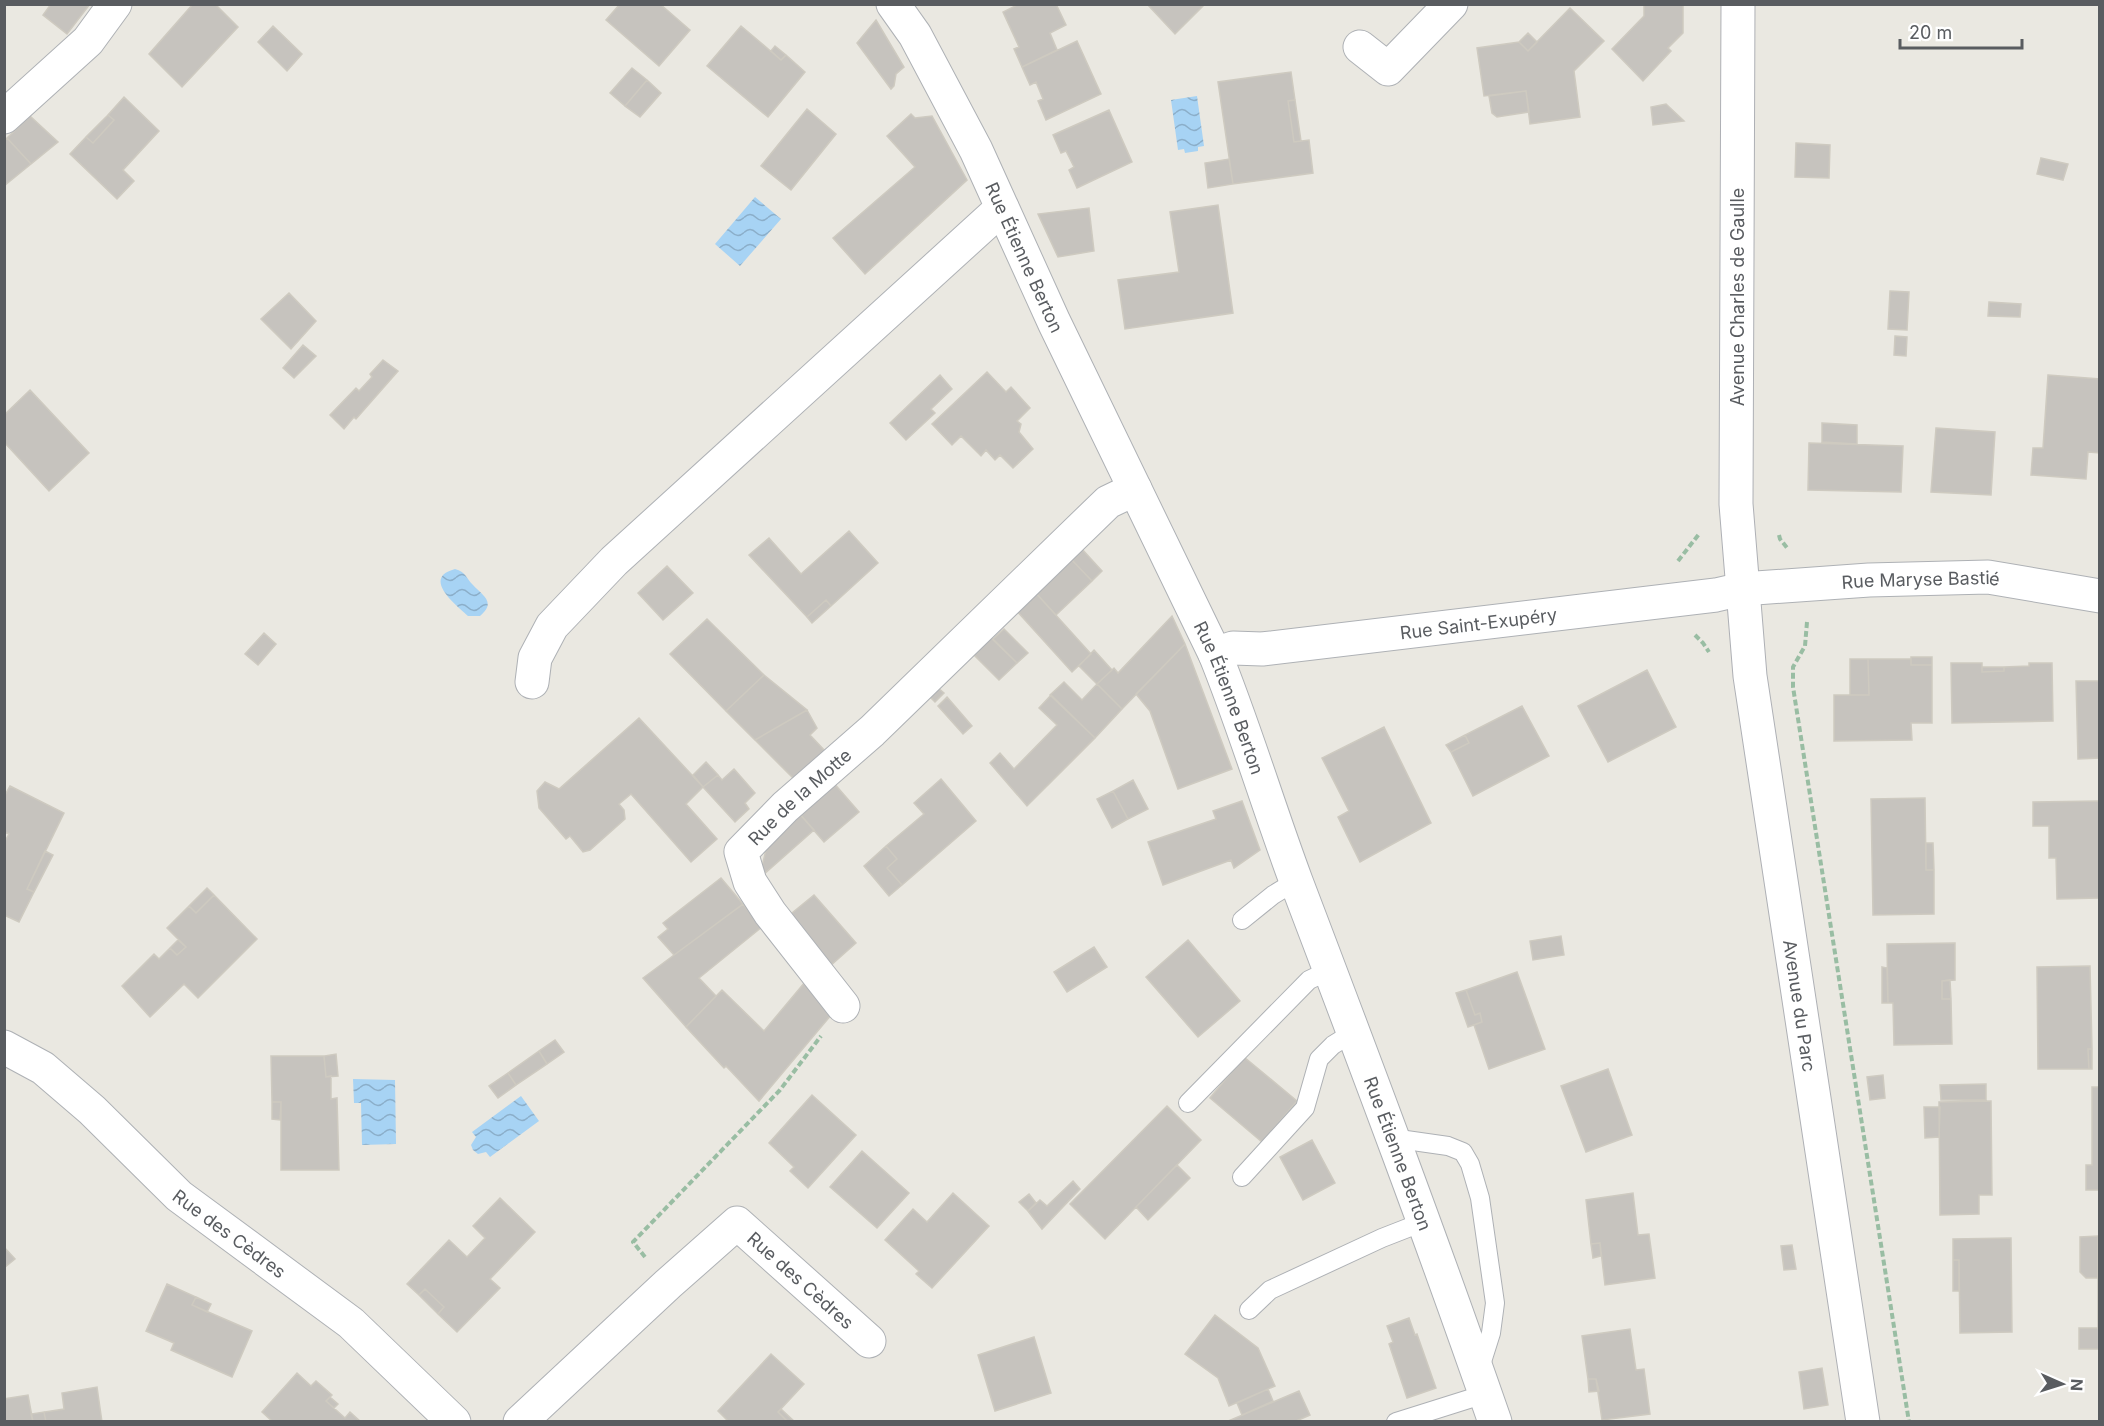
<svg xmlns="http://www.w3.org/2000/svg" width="2104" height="1426" viewBox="0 0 2104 1426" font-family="Inter,sans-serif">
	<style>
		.water { fill: url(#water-waves) }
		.building { fill: #c6c3be; stroke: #cecac0; stroke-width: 1.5 }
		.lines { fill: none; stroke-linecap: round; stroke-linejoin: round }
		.lane-casing { stroke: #aeb1b5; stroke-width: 20 }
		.street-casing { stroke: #aeb1b5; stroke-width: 35 }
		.secondary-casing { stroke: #aeb0b5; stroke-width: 35 }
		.path { stroke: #99bda3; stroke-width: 4; stroke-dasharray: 6 3; stroke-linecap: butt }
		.lane { stroke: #fff; stroke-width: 18 }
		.street { stroke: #fff; stroke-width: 33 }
		.secondary { stroke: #fff; stroke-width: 33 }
		.labels { text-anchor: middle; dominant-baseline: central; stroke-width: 5; stroke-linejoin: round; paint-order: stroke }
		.street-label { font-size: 18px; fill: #595c60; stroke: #fff }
	</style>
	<defs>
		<pattern id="water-waves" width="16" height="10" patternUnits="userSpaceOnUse" patternTransform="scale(1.5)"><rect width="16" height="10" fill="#a7d3f4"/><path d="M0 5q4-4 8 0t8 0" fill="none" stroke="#8baec9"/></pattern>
	</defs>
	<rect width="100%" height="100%" fill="#eae8e1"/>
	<path class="water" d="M1197,96L1204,146L1198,147V151L1185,153L1184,149L1178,150L1171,100Z
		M755,197L781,219L740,266L715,244Z
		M455,569C466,572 466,578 473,585C482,595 497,602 480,616H468C456,605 421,578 455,569Z
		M353,1079L395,1080L396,1144L362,1145L361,1103H354Z
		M521,1096L539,1121L490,1157L486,1152L478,1154L473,1150L471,1145L476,1137L472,1132Z"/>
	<path class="building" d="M51,4H90L67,34L43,15Z
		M193,4H215L238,27L182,87L149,54Z
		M620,4H660L690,30L659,66L606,20Z
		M1019,4H1056L1066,25L1050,33L1057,50L1022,67L1014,49L1019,47L1003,12Z
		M1147,4H1205L1175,34Z
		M1644,4H1683V33L1668,48L1671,51L1643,81L1612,49L1644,16Z
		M1570,8L1604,41L1574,71L1580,117L1530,124L1526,91L1484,96L1477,48L1519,42L1528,51Z
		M876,20L904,67L896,74L894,86L891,89L857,43Z
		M273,26L302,54L287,71L258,42Z
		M741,26L781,60L786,55L805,72L768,117L707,66Z
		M1528,33L1537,42L1528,51L1519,42Z
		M1077,41L1101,94L1046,120L1038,101L1043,99L1036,82L1030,85L1022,67Z
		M775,46L786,55L781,60L771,51Z
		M632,68L647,80L625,106L610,93Z
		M1291,72L1295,100L1288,101L1294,142L1309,140L1313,173L1233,184L1218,82Z
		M647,80L661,93L640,117L625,106Z
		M1526,91L1529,112L1497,117L1492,113L1489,96Z
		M124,97L159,131L123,170L134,181L117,199L70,154L86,137L93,143L114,120L108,115Z
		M1295,100L1301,141L1294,142L1288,101Z
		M1666,104L1684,121L1653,125L1651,107Z
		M807,109L836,134L791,190L761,166Z
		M1109,110L1132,162L1077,188L1069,170L1074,167L1066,151L1061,153L1053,135Z
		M911,114L915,118L932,116L967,180L865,274L833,238L915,167L887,136Z
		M108,115L114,120L93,143L86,137Z
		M30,116L58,142L31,164L7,138Z
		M7,138L31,164L4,186V141Z
		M1796,143L1830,145L1829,178L1795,177Z
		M2041,158L2068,164L2063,180L2037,174Z
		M1229,159L1233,184L1208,188L1205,163Z
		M1218,205L1233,313L1125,329L1118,280L1179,272L1170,212Z
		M1089,208L1094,251L1058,257L1038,214Z
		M1890,291L1909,292L1907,330L1888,329Z
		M289,293L316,321L291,349L261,319Z
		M1989,302L2021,304L2020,317L1988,316Z
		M1895,336L1907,337L1906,356L1894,355Z
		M303,345L316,356L294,378L283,368Z
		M383,360L398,371L356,419L354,417L344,429L330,415L356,388L359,391L372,377L370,374Z
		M987,372L1006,392L1011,387L1030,408L1017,421L1021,424L1019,432L1033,449L1013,468L1000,455L995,460L986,450L981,456L961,436L952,445L932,424Z
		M940,375L952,389L931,409L935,413L906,440L890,423Z
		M2048,375L2100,379V453L2088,452L2086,479L2031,475L2033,448H2043Z
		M30,390L89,453L49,491L4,442V415Z
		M1822,423L1857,425V444L1822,442Z
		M1936,428L1995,432L1991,495L1931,492Z
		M1809,443L1903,446L1901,492L1808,490Z
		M849,531L878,563L831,606L826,600L807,617L749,555L769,538L801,574Z
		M1081,548L1102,571L1092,581L1070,558Z
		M1070,558L1092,581L1056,615L1034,591Z
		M667,566L693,593L663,620L638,593Z
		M1034,591L1091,654L1072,672L1015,609Z
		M826,600L831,606L812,623L807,617Z
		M1172,616L1185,644L1122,709L1097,684L1114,668L1118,673Z
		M707,619L764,675L726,711L670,654Z
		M1004,629L1028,653L1017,663L993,639Z
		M264,633L276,644L258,665L245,654Z
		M988,635L1017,663L999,680L970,651Z
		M1185,644L1232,769L1178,789L1150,711L1136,694Z
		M1094,650L1112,670L1097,684L1079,666Z
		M1911,657H1932V665H1911Z
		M1850,659H1868L1869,695H1850Z
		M1868,659H1911V665H1932V723H1911L1912,740L1834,741V695H1869Z
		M1951,663H1982V672L2004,671V667L2029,666V663H2052L2053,721L1952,723Z
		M1982,667H2004V671L1982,672Z
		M1647,670L1676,727L1608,762L1578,706Z
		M764,675L807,710L755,740L726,711Z
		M2076,681H2100V758L2078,759Z
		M1064,682L1082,700L1097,684L1122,709L1095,738L1050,695Z
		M937,687L944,693L935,702L928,695Z
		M1051,695L1095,738L1027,806L990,763L1000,753L1014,769L1057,725L1039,708Z
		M947,697L972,726L963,734L938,706Z
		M1522,706L1549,756L1473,796L1451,752L1469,743L1465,735Z
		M807,710L817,728L810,735L826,752L796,781L755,740Z
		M639,718L703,787L686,804L717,839L691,862L631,794L619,804L624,810L625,819L590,850L583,852L570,836L566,839L539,808L537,791L545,782L559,789Z
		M1384,727L1431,823L1360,862L1338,817L1349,811L1322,758Z
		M1465,735L1469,743L1451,752L1446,745Z
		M706,762L718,775L703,787L693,775Z
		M734,769L755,793L745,803L749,809L735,822L703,787L718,775L722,780Z
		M941,779L976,821L902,885L887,868L897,859L886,846L924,814L914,803Z
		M1133,780L1148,809L1128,819L1113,791Z
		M832,781L859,812L824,842L798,812Z
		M10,786L64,813L27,889L34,892L19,922L4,915V843L9,834L4,832V797Z
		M1113,791L1128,819L1112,828L1097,799Z
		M1925,798L1926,870H1934V914L1873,915L1871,799Z
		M1242,801L1260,850L1234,868L1231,860L1163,885L1148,842L1216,819L1213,811Z
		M2100,801V898L2057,899L2056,858H2049V826H2033V802Z
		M798,812L814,830L763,875L761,871L768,841Z
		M1926,843H1933L1934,870H1926Z
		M886,846L897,859L887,868L902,885L889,896L864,866Z
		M45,851L53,855L34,892L27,889Z
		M721,878L743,904L674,955L658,937L668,929L663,923Z
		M207,888L214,895L196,913L189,906Z
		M214,895L257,939L198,998L184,984L150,1017L122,986L154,954L159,959L170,948L177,955L186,947L167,928L189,906L196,913Z
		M814,895L856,943L829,967L787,917Z
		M743,904L762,927L699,978L716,996L686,1027L643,978Z
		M1561,936L1564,955L1533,960L1530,941Z
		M178,940L186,947L177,955L170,948Z
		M1188,940L1240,1001L1198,1037L1146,977Z
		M1955,943V980L1942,981V999H1951L1952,1044L1894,1045L1893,1003H1888L1887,944Z
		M1094,947L1107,967L1067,992L1054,972Z
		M2090,966L2092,1049H2088L2089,1069H2038L2037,967Z
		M1882,967L1887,968L1888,1003H1882Z
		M1517,972L1545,1049L1489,1069L1474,1025L1482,1022L1480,1013L1475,1015L1466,990Z
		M1950,980L1951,999H1942V981Z
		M805,982L837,1008L759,1101L726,1066L724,1068L686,1027L722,990L764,1031Z
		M1466,990L1475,1015L1480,1013L1482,1022L1468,1027L1456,993Z
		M555,1040L564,1052L547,1064L539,1051Z
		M2088,1049H2092V1069H2089Z
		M539,1051L547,1064L516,1085L508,1073Z
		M336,1054L338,1076L326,1077L324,1056Z
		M271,1056H324L326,1077L331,1076V1099L337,1098L339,1170H281V1102H272Z
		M1244,1057L1297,1101L1262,1142L1210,1098Z
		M1608,1069L1632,1135L1586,1152L1561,1086Z
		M508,1073L516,1085L498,1098L489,1086Z
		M1883,1075L1885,1098L1870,1100L1867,1077Z
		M1986,1084V1100H1941L1940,1085Z
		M2092,1087H2100V1190H2086V1165H2092Z
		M812,1095L856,1135L808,1188L790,1171L794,1167L769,1143Z
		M1991,1101L1992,1195H1979V1214L1940,1215L1939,1102Z
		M272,1102H281L280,1120L272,1119Z
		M1167,1106L1201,1140L1105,1239L1070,1204Z
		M1924,1107H1940L1939,1137L1925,1138Z
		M1312,1140L1335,1183L1303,1200L1280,1157Z
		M862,1151L909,1193L877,1228L830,1187Z
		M1177,1165L1190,1178L1148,1220L1136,1207Z
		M1073,1181L1080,1189L1042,1229L1028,1211L1040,1200L1047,1206Z
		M953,1193L989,1226L932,1288L916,1274L919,1271L885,1240L913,1209L927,1222Z
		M1633,1193L1638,1235L1649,1234L1655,1278L1605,1285L1600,1243L1591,1244L1586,1200Z
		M1029,1194L1036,1203L1028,1211L1019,1202Z
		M500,1198L535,1232L490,1279L500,1288L457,1332L438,1314L444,1307L425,1289L419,1295L407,1284L449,1240L467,1257L485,1238L473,1226Z
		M2098,1236V1278H2086L2080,1272V1237Z
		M2098,1236L2100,1349H2079V1328H2098Z
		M2011,1238L2012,1332L1960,1333L1959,1260H1953V1239Z
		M1600,1243L1601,1256L1593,1258L1591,1244Z
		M1792,1245L1796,1269L1784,1270L1781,1246Z
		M4,1247L15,1259L4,1268Z
		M1953,1260H1959V1291H1953Z
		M167,1284L196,1297L192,1305L252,1331L232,1377L171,1350L174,1343L146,1331Z
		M425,1289L444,1307L438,1314L419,1295Z
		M196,1297L211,1304L207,1312L192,1305Z
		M1215,1315L1258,1348L1275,1386L1229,1406L1218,1378L1185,1354Z
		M1409,1318L1415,1335L1417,1334L1436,1388L1407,1398L1389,1344L1393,1342L1387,1326Z
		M1630,1329L1636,1370L1644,1369L1650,1414L1602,1420L1596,1379H1588L1582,1336Z
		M1034,1337L1051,1393L995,1411L978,1355Z
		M771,1354L804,1384L778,1412L788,1422H729L718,1411Z
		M1822,1368L1828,1405L1804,1409L1799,1372Z
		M297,1373L311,1386L316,1381L332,1395L326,1401L345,1418L350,1412L361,1422H273L262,1412Z
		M1588,1379H1596L1599,1391L1589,1392Z
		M97,1387L102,1422H46L44,1412L64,1409L62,1393Z
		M1268,1389L1273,1401L1242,1415L1237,1403Z
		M1299,1391L1310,1415L1294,1422H1226Z
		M28,1395L33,1422H4V1399Z
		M330,1397L338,1404L334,1408L326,1401Z
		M781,1409L795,1422H788L778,1412Z
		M44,1412L46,1422H33L31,1414Z"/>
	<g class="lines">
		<defs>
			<path id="lane" d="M1242,920L1273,895L1296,881
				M1188,1103L1309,980L1330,970
				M1392,1138L1448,1146L1463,1152L1470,1164L1480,1198L1495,1303L1491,1333L1479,1371
				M1242,1177L1305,1108L1319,1059L1333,1045L1354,1032
				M1249,1310L1270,1290L1382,1238L1423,1222
				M1396,1422L1485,1394"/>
			<g id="street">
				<path id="s1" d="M893,4L915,35L976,150L1054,322L1215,654C1245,728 1268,806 1296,881C1364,1060 1432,1240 1495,1422"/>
				<path d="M1360,47L1388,69L1451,4"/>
				<path d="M4,117L88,41L115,4"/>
				<path id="s2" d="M1215,654L1233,648L1262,649L1716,595L1742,589L1869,580L1988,577L2100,596"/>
				<path d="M532,682L535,658L552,626L614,561L1002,208"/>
				<path id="s3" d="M843,1006L770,913L750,882L741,852L785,807L872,731L1108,502L1135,489"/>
				<path id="s4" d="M4,1047L43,1068L92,1110L179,1196L351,1323L454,1422"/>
				<path id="s5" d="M520,1422L668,1284L737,1223L869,1341"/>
			</g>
			<g id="secondary">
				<path id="s6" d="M1738,4L1736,504L1750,676L1863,1422"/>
			</g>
		</defs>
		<use href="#lane" class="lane-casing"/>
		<use href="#street" class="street-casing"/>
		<use href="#secondary" class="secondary-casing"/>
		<path class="path" d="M1779,535L1780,539L1788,549
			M1678,561L1699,534
			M1807,622L1805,646L1793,667V687L1909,1422
			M1695,635L1703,643L1709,652
			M645,1257L633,1242L780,1090L821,1036"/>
		<use href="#lane" class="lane"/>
		<use href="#street" class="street"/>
		<use href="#secondary" class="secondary"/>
	</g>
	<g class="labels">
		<g class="street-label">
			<text stroke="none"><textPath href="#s1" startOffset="286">Rue Étienne Berton</textPath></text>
			<text transform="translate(1737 297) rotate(-90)">Avenue Charles de Gaulle</text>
			<text stroke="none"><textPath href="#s2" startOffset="711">Rue Maryse Bastié</textPath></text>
			<text stroke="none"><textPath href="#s2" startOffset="266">Rue Saint-Exupéry</textPath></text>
			<text stroke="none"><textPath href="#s1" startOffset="772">Rue Étienne Berton</textPath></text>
			<text stroke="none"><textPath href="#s3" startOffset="267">Rue de la Motte</textPath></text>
			<text stroke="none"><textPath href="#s6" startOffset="1006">Avenue du Parc</textPath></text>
			<text stroke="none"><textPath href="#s1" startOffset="1258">Rue Étienne Berton</textPath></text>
			<text stroke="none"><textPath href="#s4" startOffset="294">Rue des Cèdres</textPath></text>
			<text stroke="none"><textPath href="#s5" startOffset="380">Rue des Cèdres</textPath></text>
		</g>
	</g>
	<rect width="2104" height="1426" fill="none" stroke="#595c60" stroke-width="12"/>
	<g transform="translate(2062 1384) rotate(93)" stroke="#ffffff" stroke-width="4.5" paint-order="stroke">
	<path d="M0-4.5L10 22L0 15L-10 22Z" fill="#595c60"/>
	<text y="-9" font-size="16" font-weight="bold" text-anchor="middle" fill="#595c60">N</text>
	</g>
	<path d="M1900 39v9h122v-9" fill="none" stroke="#595c60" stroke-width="3"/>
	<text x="1909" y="39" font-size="18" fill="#595c60" stroke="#ffffff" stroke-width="4.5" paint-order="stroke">20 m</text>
</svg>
